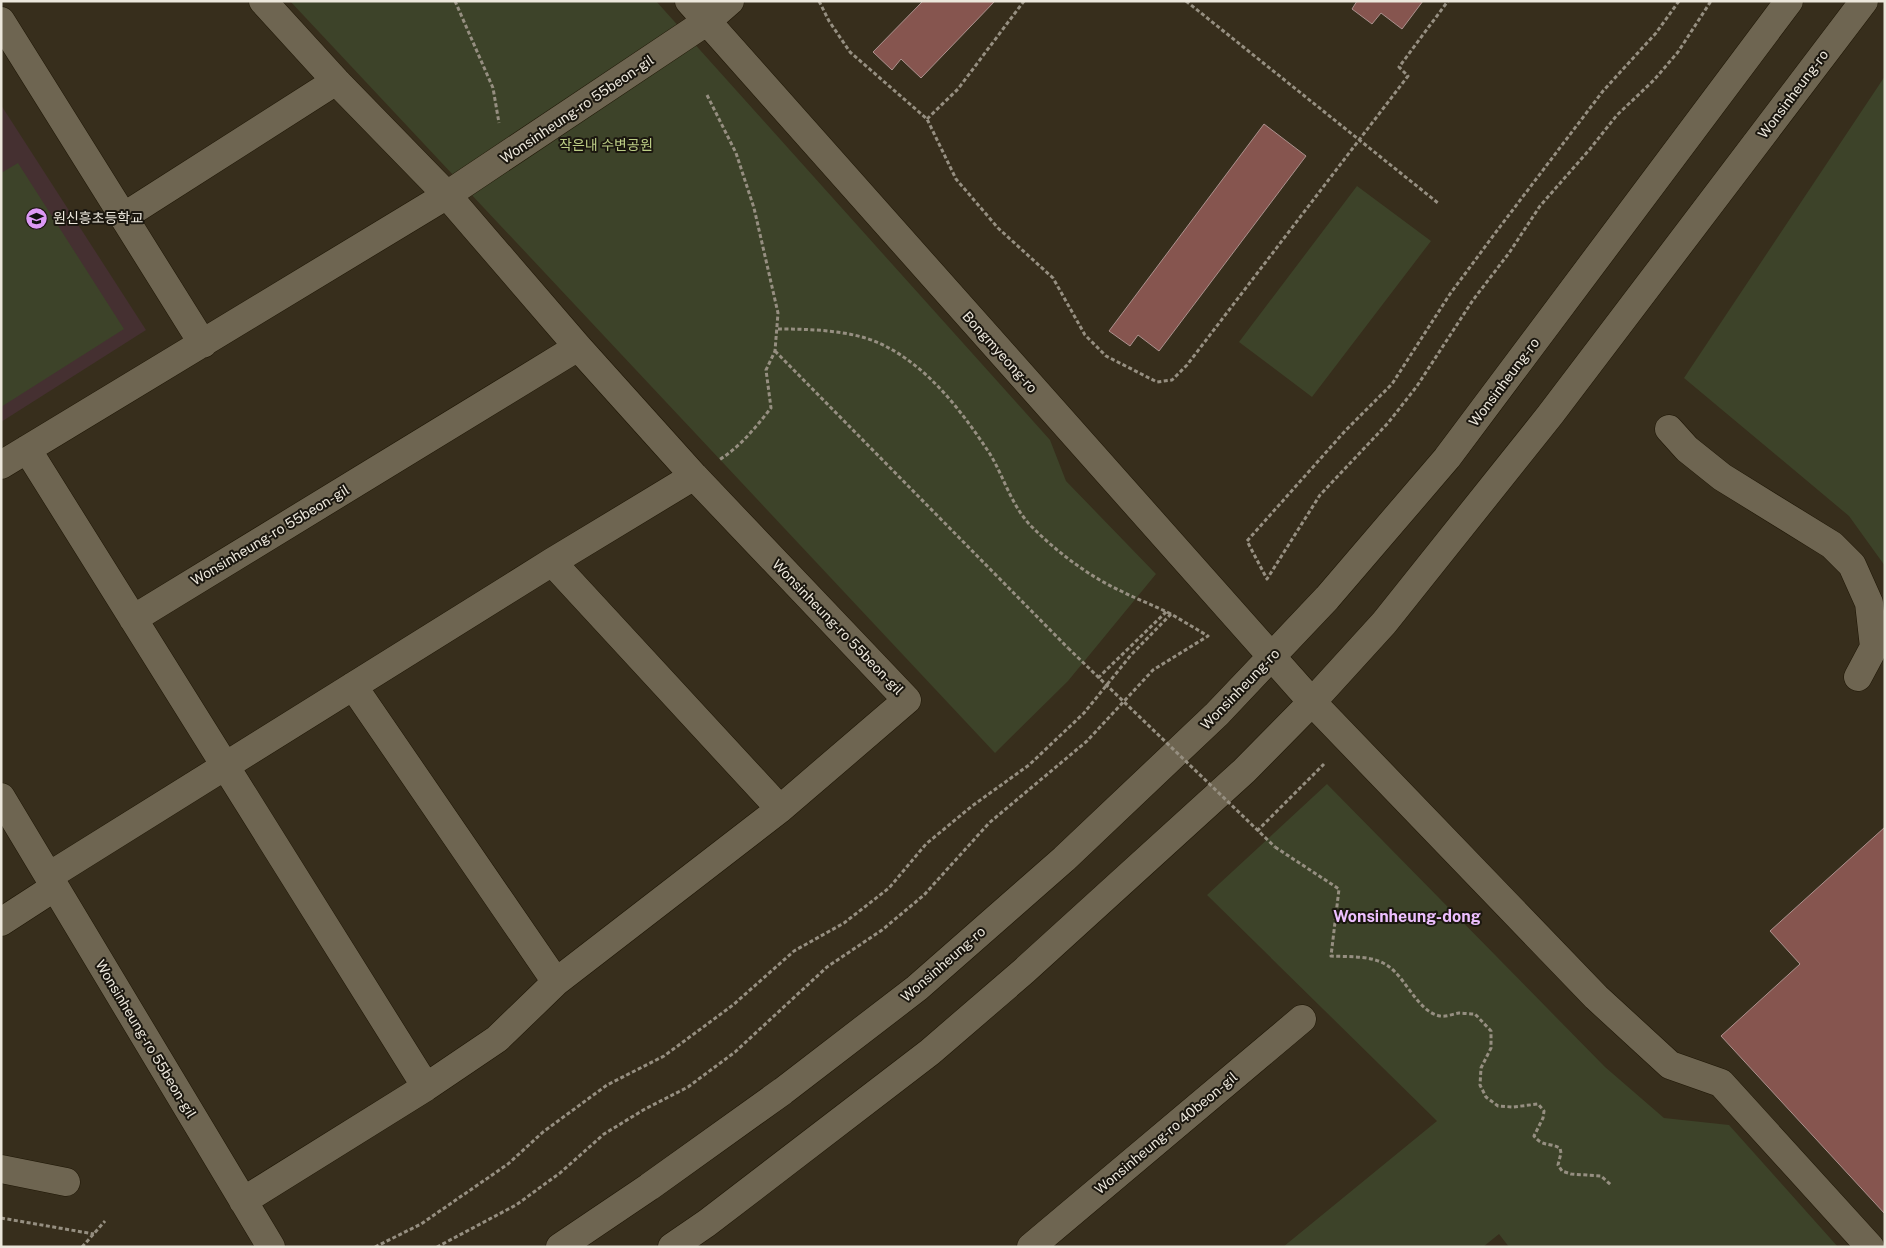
<svg xmlns="http://www.w3.org/2000/svg" width="1886" height="1248" viewBox="0 0 1886 1248" font-family="'Public Sans','Noto Sans KR',sans-serif">
	<style>
		.education { fill: #453031 }
		.green { fill: #3d4329 }
		.building { fill: #86554f; stroke: #ac928e }
		.lines { fill: none; stroke-linecap: round; stroke-linejoin: round }
		.minor-casing { stroke: #1e1605; stroke-width: 29 }
		.path { stroke: #968f81; stroke-width: 3; stroke-dasharray: 4 2.5; stroke-linecap: butt }
		.minor { stroke: #6e6551; stroke-width: 28 }
		.path-bridge { stroke: #968f81; stroke-width: 3; stroke-dasharray: 4 2.5; stroke-linecap: butt }
		.labels { text-anchor: middle; dominant-baseline: central; stroke-width: 4; stroke-linejoin: round; paint-order: stroke }
		.street-label { font-size: 14px; fill: #ece7dc; stroke: #1b170f }
		.park-label { font-size: 14px; fill: #bdce86; stroke: #1b170f }
		.poi-label { font-size: 14px; fill: #ece7dc; stroke: #1b170f; text-anchor: start }
		.quarter-label { font-size: 16px; font-weight: bold; fill: #edbfff; stroke: #1b170f }
	</style>
	<rect width="100%" height="100%" fill="#372e1c"/>
	<path class="education" d="M1,105L146,330L1,422Z"/>
	<path class="green" d="M290,1H656L1050,440L1066,481L1156,574L1068,681L995,753Z
		M1885,76V566L1849,516L1684,378Z
		M18,163L124,329L1,407V173Z
		M1357,186L1431,241L1312,397L1239,342Z
		M1327,784L1605,1067L1664,1118L1729,1125L1838,1247H1509L1499,1234L1483,1247H1283L1437,1121L1207,895Z"/>
	<path class="building" d="M923,1H995L921,78L901,59L892,70L873,52Z
		M1357,1H1423L1402,29L1381,13L1372,24L1352,9Z
		M1264,124L1306,156L1159,351L1138,335L1130,346L1109,331Z
		M1885,827V1214L1721,1036L1800,964L1770,931Z"/>
	<g class="lines">
		<defs>
			<path id="minor" d="M689,1L1312,702L1596,997L1670,1065L1721,1083L1870,1247
				M1,21L203,344
				M123,217L336,81
				M1669,429L1687,449L1722,477L1832,545L1852,565L1869,603L1874,647L1858,677
				M27,449L426,1087
				M1,465L447,195L706,22L730,1
				M552,562L780,809
				M133,619L578,347
				M353,686L556,982
				M1,797L271,1247
				M49,876L552,562L694,476
				M1,922L55,887
				M1,1169L66,1182
				M243,1201L426,1087L497,1039L556,982L780,809L907,700L694,476L578,347L447,195L336,81L263,1
				M560,1247L649,1187L783,1091L917,988L1064,859L1217,714L1327,598L1447,458L1789,1
				M672,1247L707,1223L930,1052L1024,971L1244,771L1312,702L1384,623L1550,415L1864,1
				M1031,1247L1302,1019"/>
		</defs>
		<use href="#minor" class="minor-casing"/>
		<path class="path" d="M455,1L493,88L499,123
			M819,1L829,21L850,52L927,119L956,179L998,228L1053,278L1085,335L1106,356L1157,382L1172,380L1187,365L1408,76L1399,67L1448,1
			M1186,1L1438,203
			M1679,1L1656,33L1603,91L1496,232L1450,294L1392,384L1345,431L1247,541L1267,579L1320,495L1388,423L1417,386L1473,300L1509,253L1540,206L1590,149L1617,115L1654,80L1678,52L1711,1
			M707,95L736,153L754,208L778,313L775,351L766,370L771,408C756,427 740,447 719,460
			M927,119L958,89L1024,1
			M778,329C809,329 850,330 879,343C927,365 961,410 990,454C1004,477 1011,505 1031,526C1057,552 1088,576 1123,592C1139,600 1155,606 1171,614
			M775,351L1068,648
			M1098,678L1167,611
			M1257,831L1324,764
			M1275,847L1339,889L1331,956C1348,957 1373,955 1388,966C1406,978 1418,1012 1440,1016C1446,1017 1453,1014 1459,1013C1464,1013 1470,1014 1475,1014L1491,1031V1048L1481,1068L1480,1085L1486,1097L1498,1106L1513,1107L1538,1104L1544,1111L1543,1118L1534,1136C1543,1147 1548,1142 1560,1148L1561,1153L1558,1165L1562,1171L1571,1174L1601,1176L1611,1185
			M1,1218L94,1234
			M82,1247L105,1221
			M375,1247L421,1224L508,1164L543,1132L607,1085L664,1056L733,1005L794,951L844,923L889,888L926,844L972,806L1029,765L1084,713L1131,655L1171,614L1208,636L1153,670L1087,741L989,823L924,895L882,930L827,967L735,1052L688,1087L645,1109L604,1134L560,1173L516,1205L437,1247"/>
		<use href="#minor" class="minor"/>
		<path class="path-bridge" d="M1068,648L1275,847"/>
	</g>
	<defs>
		<symbol id="school-disc" viewBox="-11 -11 22 22"><circle r="9.5" fill="#dc99f5" stroke="#1b170f"/><path d="M0-5L7-2L0 1L-7-2ZM-4 1L0 2.5L4 1V4Q0 6-4 4Z" fill="#111"/></symbol>
	</defs>
	<g fill-rule="evenodd">
		<use href="#school-disc" x="24" y="206" width="25" height="25"/>
	</g>
	<g class="labels">
		<g class="street-label">
			<text transform="translate(1793 94) rotate(-53)">Wonsinheung-ro</text>
			<text transform="translate(577 109) rotate(-34)">Wonsinheung-ro 55beon-gil</text>
			<text transform="translate(1000 352) rotate(48)">Bongmyeong-ro</text>
			<text transform="translate(1504 382) rotate(-53)">Wonsinheung-ro</text>
			<text transform="translate(270 535) rotate(-31)">Wonsinheung-ro 55beon-gil</text>
			<text transform="translate(838 627) rotate(46)">Wonsinheung-ro 55beon-gil</text>
			<text transform="translate(1240 689) rotate(-46)">Wonsinheung-ro</text>
			<text transform="translate(943 964) rotate(-41)">Wonsinheung-ro</text>
			<text transform="translate(146 1039) rotate(59)">Wonsinheung-ro 55beon-gil</text>
			<text transform="translate(1166 1133) rotate(-40)">Wonsinheung-ro 40beon-gil</text>
		</g>
		<g class="park-label">
			<text x="606" y="145">작은내 수변공원</text>
		</g>
		<g class="poi-label">
			<text x="53" y="218">원신흥초등학교</text>
		</g>
		<g class="quarter-label">
			<text x="1407" y="916">Wonsinheung-dong</text>
		</g>
	</g>
	<rect width="1886" height="1248" fill="none" stroke="#ece7dc" stroke-width="5"/>
</svg>
